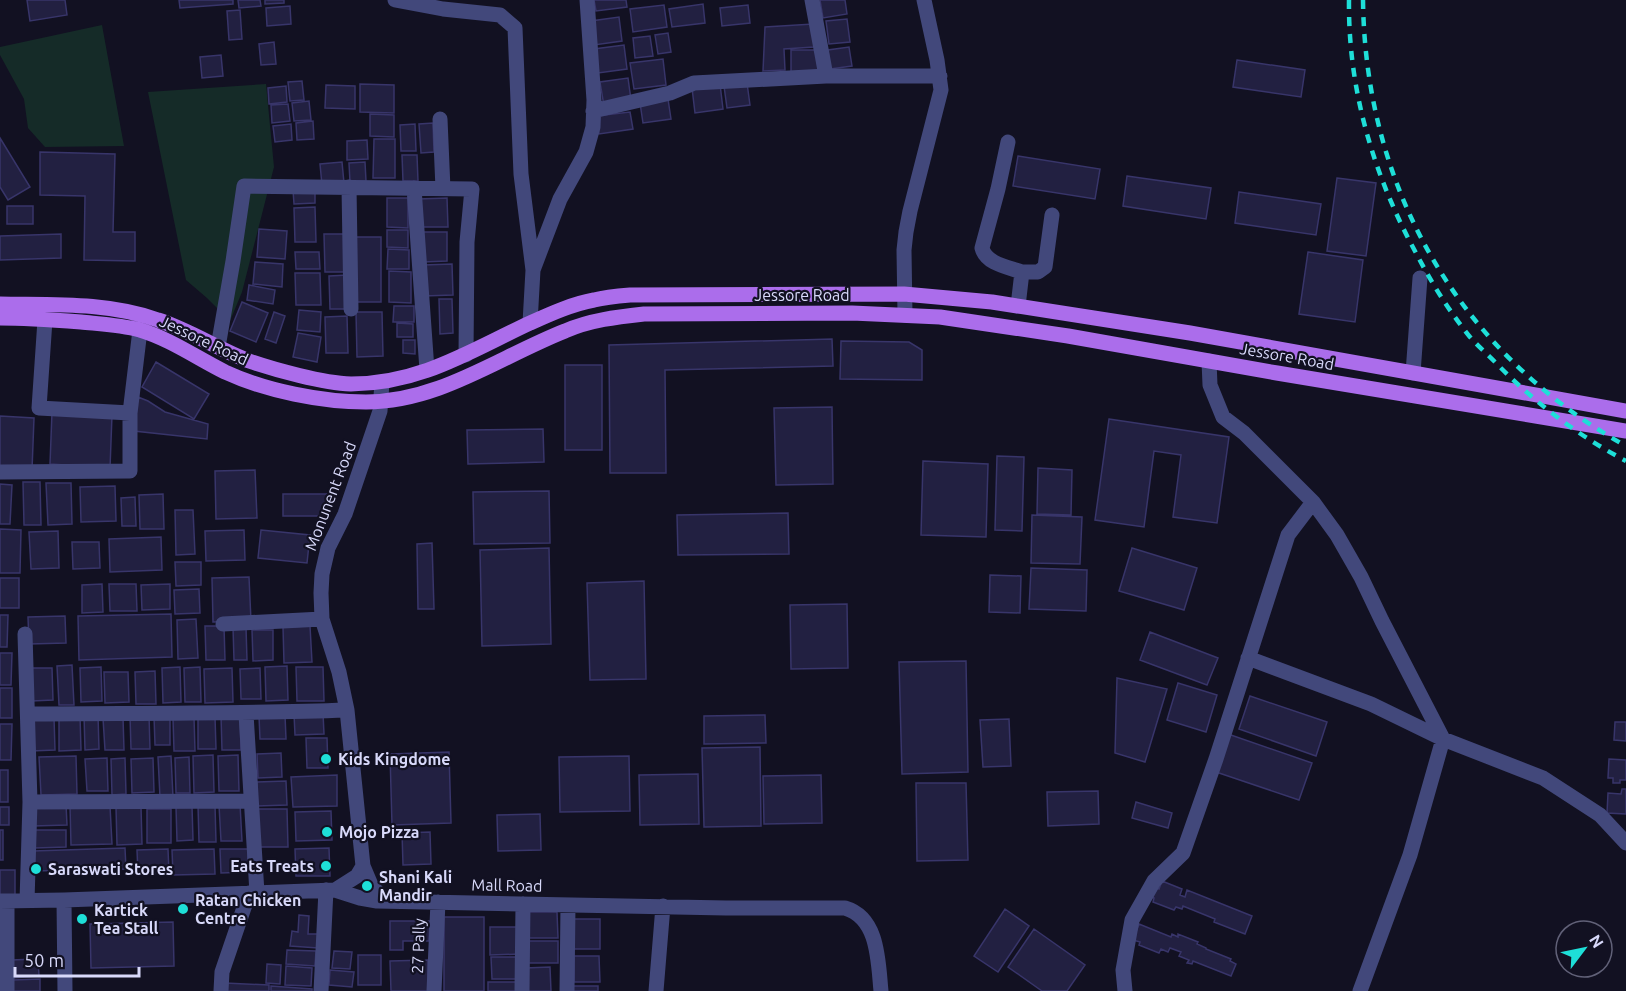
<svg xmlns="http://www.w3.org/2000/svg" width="1626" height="991" viewBox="0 0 1626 991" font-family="Ubuntu,sans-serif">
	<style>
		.green { fill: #152b28 }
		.building { fill: #222041; stroke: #38356a; stroke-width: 1.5 }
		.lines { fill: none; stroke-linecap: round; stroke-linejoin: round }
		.minor { stroke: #42487b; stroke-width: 15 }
		.major { stroke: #ab6deb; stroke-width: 15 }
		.rail { stroke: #1edfd8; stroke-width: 4.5; stroke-dasharray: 9 8; stroke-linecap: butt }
		.poi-dot { fill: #1edfd8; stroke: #121122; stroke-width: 2 }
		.labels { text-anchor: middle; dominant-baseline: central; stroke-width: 4.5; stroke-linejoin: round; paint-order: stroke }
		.street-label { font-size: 16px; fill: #d8d9fa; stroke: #121122 }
		.poi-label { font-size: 16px; font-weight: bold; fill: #d8d9fa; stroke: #121122; text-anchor: start }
	</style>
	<rect width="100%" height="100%" fill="#121122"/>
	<path class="green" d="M102,25L124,146L45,147L28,128L24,99L0,55V47Z
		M266,84L274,167L242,292L230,321L207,298L186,280L148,92Z"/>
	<path class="building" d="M27,0H65L67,15L30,21Z
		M179,0H233V4L180,8Z
		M238,0H260L261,6L239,8Z
		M265,0H284V3L265,4Z
		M594,0H626L627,7L596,11Z
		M820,0H845L847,14L823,18Z
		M703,4L705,23L672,27L669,9Z
		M664,5L667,27L633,32L630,9Z
		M748,5L750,23L722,26L720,8Z
		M290,6L291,24L267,26L266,8Z
		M240,10L242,39L229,40L227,11Z
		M619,17L622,41L594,45L591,21Z
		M847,19L850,42L829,44L826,21Z
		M813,24L814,47L784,49L785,70L763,71L765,27Z
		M668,33L671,52L658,54L655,35Z
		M650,36L653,56L635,58L633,38Z
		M274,42L276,64L261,65L259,44Z
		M624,45L627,69L598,73L594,49Z
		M849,47L852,66L830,69L828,50Z
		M791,50H817L818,74L791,75Z
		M221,55L223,76L202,78L200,57Z
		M663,59L666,85L634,89L630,63Z
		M1237,60L1305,70L1301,97L1233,87Z
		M628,78L631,100L604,106L600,82Z
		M302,81L304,100L290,101L288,82Z
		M747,83L750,105L727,108L724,86Z
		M360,84L394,85V113L360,112Z
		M720,84L723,109L695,113L692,88Z
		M326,85L355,86V109L325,108Z
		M286,86L287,102L269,104L268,88Z
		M668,99L671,119L643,123L640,103Z
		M309,101L311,120L294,121L292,103Z
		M288,104L290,121L272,123L271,105Z
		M630,112L633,129L599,134L596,116Z
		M370,114L394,115V137L370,136Z
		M313,121L314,139L297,140L296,123Z
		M433,123L434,152L421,153L419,124Z
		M291,124L292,140L275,142L273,126Z
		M415,124L416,151H401L400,125Z
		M0,138L30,187L8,200L0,187Z
		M374,139H395V178H373Z
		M367,140L368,159L347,160V141Z
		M40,152L115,154L113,232H135V261L84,260L85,196L40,195Z
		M402,155H417L418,181H403Z
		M1018,156L1100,169L1095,199L1013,186Z
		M342,162L344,183L322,185L320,164Z
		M365,162L366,181L350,182L349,163Z
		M1127,176L1211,188L1206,219L1123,206Z
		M1337,178L1376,183L1366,256L1327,251Z
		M293,190H315V203L294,204Z
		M1239,192L1321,204L1316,235L1235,223Z
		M387,198H408V228L387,227Z
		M447,198L448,227H418V199Z
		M7,206H33V224H7Z
		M315,207L316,242H295L294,208Z
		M259,229L287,231L285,259L257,257Z
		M387,230H408V248L387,247Z
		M422,232H447V261L423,262Z
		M61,234V258L0,260V236Z
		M324,234H346L347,272H325Z
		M355,237H381V302H354Z
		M388,249L409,250V269H387Z
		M295,252H319L320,269H296Z
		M1308,252L1363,260L1355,322L1299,314Z
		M255,262L283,264L282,287L253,284Z
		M452,264L453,295L423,296V265Z
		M389,271L411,272V303L389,302Z
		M295,273H320L321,305H296Z
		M348,275V309H330L329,276Z
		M249,285L275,290L273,304L247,300Z
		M439,299H452L453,333L440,334Z
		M242,302L268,313L256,342L230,331Z
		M394,306H414V322H393Z
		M299,310L321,312L320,332L297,330Z
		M274,312L285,316L276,343L265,339Z
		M356,312H382L383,356L357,357Z
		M347,316L348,353H326L325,317Z
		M397,323L413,324V337H397Z
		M298,333L321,337L317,362L293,357Z
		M832,339L833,366L665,370L666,473H610L609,345Z
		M403,340H415V354L403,353Z
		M841,341L909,342L922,350V380L840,379Z
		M156,362L209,394L194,419L142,387Z
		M565,365H602V450H565Z
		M138,397L148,401L165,412L208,424L207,439L134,431Z
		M832,407L833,484L776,485L774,408Z
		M52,412L112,415L110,468L50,464Z
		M0,416L34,418L32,470L0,468Z
		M1109,419L1229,437L1217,523L1173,517L1181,455L1154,451L1144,527L1095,520Z
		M543,429L544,462L468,464L467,430Z
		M997,456L1024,457L1022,531L995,530Z
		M923,461L988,464L986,537L921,535Z
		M1038,468L1072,470L1071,515L1037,514Z
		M255,470L257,518L216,519L215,471Z
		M23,482H40L41,525H24Z
		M46,483H71L72,524L48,525Z
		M0,484L12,485L10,524H0Z
		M115,486L116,521L81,522L80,487Z
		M549,491L550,543L474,544L473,492Z
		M163,494L164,529H140L139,495Z
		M283,494H327L328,516H283Z
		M135,497L136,526H122L121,498Z
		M175,510H193L195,554L176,555Z
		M788,513L789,554L678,555L677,515Z
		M1032,515L1082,517L1080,564L1031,563Z
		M0,529L21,530L20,573H0Z
		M244,530L245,560L206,561L205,531Z
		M261,530L310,535L307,563L258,558Z
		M58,531L59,568L31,569L29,532Z
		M161,537L162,570L110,572L109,539Z
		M72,542H99L100,568L73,569Z
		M432,543L434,609H418L417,544Z
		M549,548L551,644L482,646L480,550Z
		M1132,548L1197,568L1184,610L1119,591Z
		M175,562H201V585L176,586Z
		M1031,568L1087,570L1086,611L1029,609Z
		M990,575L1021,576L1020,613L989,612Z
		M249,577L251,621L213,622L212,578Z
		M0,578H19V608H0Z
		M644,581L646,679L590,680L587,583Z
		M102,584L103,612L82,613V585Z
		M109,584H136L137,611H110Z
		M170,584V609L142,610L141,585Z
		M199,589L200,613L175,614L174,590Z
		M847,604L848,668L791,669L790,605Z
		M171,614L172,657L79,660L78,616Z
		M0,615H8L7,647H0Z
		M65,616L66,643L29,644L28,617Z
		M196,619L198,658L178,659L177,620Z
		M205,626H224L225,660H206Z
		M310,626L312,662L284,663L283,627Z
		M233,627H246L247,660H234Z
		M252,630H273V660L253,661Z
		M1150,632L1218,658L1207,685L1140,660Z
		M0,653H12L11,685H0Z
		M966,661L968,772L902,774L899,662Z
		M72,665L74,705H59L57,666Z
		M287,666L288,700L266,701L265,667Z
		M101,667L102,701L81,702L80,668Z
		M180,667L181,702L163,703L162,668Z
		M200,667L201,702H185L184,668Z
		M296,667H323L324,701H297Z
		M31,668H52L53,700L32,701Z
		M232,668L233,702L205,703L204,669Z
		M260,668L261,699H241L240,669Z
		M155,671L156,704H136L135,672Z
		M104,672H128L129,702L105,703Z
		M1117,678L1167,689L1145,762L1115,753Z
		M1178,683L1217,695L1206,732L1167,720Z
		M0,688H12V718H0Z
		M1250,696L1327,722L1316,756L1239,729Z
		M323,713L324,734L295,735L294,714Z
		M84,715H98L99,749L85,750Z
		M149,715L150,749H131L130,716Z
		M170,715V745H155L154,716Z
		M240,715L241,750H222L221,716Z
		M285,715L286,739H260L259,716Z
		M765,715L766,743L704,744V716Z
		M59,716H80L81,750L59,751Z
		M30,717H54L55,750L31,751Z
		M123,717L124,750H105L103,718Z
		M194,717L195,751H174L173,718Z
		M198,717H215L216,749H198Z
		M1009,719L1011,766L983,767L980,720Z
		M1615,722H1626V741L1614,740Z
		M0,724H12L11,760H0Z
		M1228,734L1312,763L1299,800L1216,772Z
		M306,738H327L328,768H307Z
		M760,747L761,826L704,827L702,748Z
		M449,752L451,823L392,825L390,754Z
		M281,753L282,777L258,778L257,754Z
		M213,755L214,792L194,793L193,756Z
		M238,755L239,791H219L218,756Z
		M76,756L77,794L41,795L39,757Z
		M171,756L173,797H160L158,757Z
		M629,756L630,811L560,812L559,757Z
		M189,757L190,793H176L175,758Z
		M107,758L108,791H87L85,759Z
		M125,758L126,794L112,795L111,759Z
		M153,758L154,792L132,793L131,759Z
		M1609,759L1626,760V780H1620V783H1613V778H1608Z
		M0,770H8V802H0Z
		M698,774L699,824L640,825L639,775Z
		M337,775V806L293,807L291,777Z
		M821,775L822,823L764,824L763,776Z
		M286,781L287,805L257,806V782Z
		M916,783H966L968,860L917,861Z
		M1622,789H1626V814L1607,813L1608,793L1621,794Z
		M1098,791L1099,824L1048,826L1047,792Z
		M1136,802L1172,813L1168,828L1132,818Z
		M66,804L67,825L33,826L32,805Z
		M240,804L242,841H221L219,805Z
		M198,805H215L216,842H199Z
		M70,806H110L112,844L71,845Z
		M192,806L193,840L177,841L176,807Z
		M0,807H9V825H0Z
		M116,807H141L142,844L117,845Z
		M147,809H171V843H147Z
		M257,809H287L288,847H258Z
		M331,811L332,840L296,841L295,812Z
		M540,814L541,850L498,851L497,815Z
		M0,830H3V860H0Z
		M35,830H66V847L35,848Z
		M430,832L431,864L403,865L402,833Z
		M125,848L126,869L33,871V851Z
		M329,848L330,876H296L295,849Z
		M168,849L169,873L138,874L137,850Z
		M214,849L215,874L173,875L172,850Z
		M220,849H248V872L221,873Z
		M0,870H15V895H0Z
		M1162,881L1182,889L1180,895L1185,897L1187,890L1252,916L1245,934L1214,922L1215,919L1183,906L1182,909L1176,907L1174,910L1153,902L1154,898L1149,896L1153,887L1159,889Z
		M1005,909L1029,926L998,972L974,956Z
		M529,912H557L558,938H529Z
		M299,915L309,916L308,934H319L318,948L290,946L292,931L298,932Z
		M444,917H484V991H444Z
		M572,919H600V949H573Z
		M390,921H430L429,941H403V950H390Z
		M173,922L174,966L91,968L90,924Z
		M1139,924L1171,937L1172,934L1178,937V934L1198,942L1197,944L1206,948V949L1231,959L1230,961L1236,964L1231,976L1193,961L1192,964L1187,963L1189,960L1179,956L1181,952L1170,948L1168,952L1161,949L1159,953L1139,945L1140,942L1133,940Z
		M490,927H520L521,954L490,955Z
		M1034,929L1085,965L1067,991H1042L1008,967Z
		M528,941H558V963H528Z
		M287,950L316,951L315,966L286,964Z
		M334,951L352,952L350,969L332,968Z
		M358,955H381V985H358Z
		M574,956H599L600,982H574Z
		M491,957H518L519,979H492Z
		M38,959L39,976L12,978L11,960Z
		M428,960V991H391L390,961Z
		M267,964L281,965L280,984L266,983Z
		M286,966L312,968L311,986L285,985Z
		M550,967L551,991H526L525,968Z
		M330,970L354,972L352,987L329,985Z
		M40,979V991H13V980Z
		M488,982H518V991H488Z
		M225,983L269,985V991H225Z
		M271,986L312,989V991H271Z
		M572,986H598V991H572Z"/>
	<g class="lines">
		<path class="minor" d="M395,0L443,9L500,15L515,28L521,174L533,270
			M812,0L826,76
			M593,111L670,93L694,83L826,76H940
			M440,119L443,189
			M1008,142L998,189L982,248C986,264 1008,267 1022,272L1018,306
			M349,187L351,309
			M414,188L427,370
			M1022,272H1038L1045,267L1052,215
			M905,315L904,250L906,232L910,211L941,90L937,60L924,0
			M45,320L39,408L130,413L140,330
			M530,323L533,270L560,199L586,152L593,127L594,100L587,0
			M218,347L233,261L244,186L472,189L467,242L466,355
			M1413,373L1420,278
			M382,382L380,411L345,514L328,548L322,574L321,593L322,619L339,672L347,710L363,866L371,885L385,901
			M0,472L130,471V413
			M1313,502L1337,535L1361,577L1382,621L1443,739L1410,855L1360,991
			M223,624L322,619
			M25,634L30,802L27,901
			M1248,658L1371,704L1443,739L1543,778L1600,815L1626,843
			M28,714C135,713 241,714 347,710
			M246,714L257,893
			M30,802L251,801
			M335,890L357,876L363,866
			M64,900L65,991
			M0,901L64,900L335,890L360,898L377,901L726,908H845C879,918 878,962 881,991
			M7,901V991
			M221,991L222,972L249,893
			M321,991L326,890
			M434,991L438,902
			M522,991L523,904
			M567,991L568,905
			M656,991L663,906
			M1125,991L1123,970L1132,920L1154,881L1183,853L1216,759L1288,535L1313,502L1244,433L1223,417L1210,385L1209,361"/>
		<path class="major" d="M0,304C53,305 107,302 158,320C189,330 218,349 249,361C275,370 323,383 351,384C420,384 470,351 530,323C550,314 572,304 594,300C606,297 618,296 630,295L904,294L992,302L1190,333L1626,411
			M0,318C27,318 54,320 81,322C101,324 121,325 140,330C170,339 197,358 225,372C266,391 322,402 366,402C439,402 499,357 565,331C590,320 617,317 644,314L852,313L940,317L1068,336L1277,373L1626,431"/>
		<path class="rail" d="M1349,0C1348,89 1373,174 1416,253C1431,282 1449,311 1470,337C1478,346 1487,354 1496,363C1534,402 1577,435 1626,461
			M1363,0C1365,189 1460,354 1626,446"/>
	</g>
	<g class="poi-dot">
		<circle cx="326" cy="759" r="6"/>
		<circle cx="327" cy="832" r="6"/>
		<circle cx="326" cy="866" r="6"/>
		<circle cx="36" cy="869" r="6"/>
		<circle cx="367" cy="886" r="6"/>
		<circle cx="183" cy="909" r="6"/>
		<circle cx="82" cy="919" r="6"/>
	</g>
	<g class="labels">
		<g class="street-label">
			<text x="802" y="295">Jessore Road</text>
			<text transform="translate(204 340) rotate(25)">Jessore Road</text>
			<text transform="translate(1287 356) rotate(10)">Jessore Road</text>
			<text transform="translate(330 496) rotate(-69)">Monunent Road</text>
			<text transform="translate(507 885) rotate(1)">Mall Road</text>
			<text transform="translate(418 946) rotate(-88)">27 Pally</text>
		</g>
		<g class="poi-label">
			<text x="338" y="759">Kids Kingdome</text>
			<text x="339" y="832">Mojo Pizza</text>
			<text x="314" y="866" text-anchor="end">Eats Treats</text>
			<text x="48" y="869">Saraswati Stores</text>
			<text x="379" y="877">Shani Kali<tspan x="379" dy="18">Mandir</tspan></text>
			<text x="195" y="900">Ratan Chicken<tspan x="195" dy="18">Centre</tspan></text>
			<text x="94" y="910">Kartick<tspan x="94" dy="18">Tea Stall</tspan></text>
		</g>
	</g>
	<g transform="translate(1584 949) rotate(58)"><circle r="28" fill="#121122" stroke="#616178" stroke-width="1.5"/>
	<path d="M0-4.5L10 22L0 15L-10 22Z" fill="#1edfd8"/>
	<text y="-9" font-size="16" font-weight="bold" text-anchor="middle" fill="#d8d9fa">N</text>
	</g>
	<path d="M15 967v9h124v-9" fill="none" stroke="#d8d9fa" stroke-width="3"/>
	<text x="24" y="967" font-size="18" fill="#d8d9fa" stroke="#121122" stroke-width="4.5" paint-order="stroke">50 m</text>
</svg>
